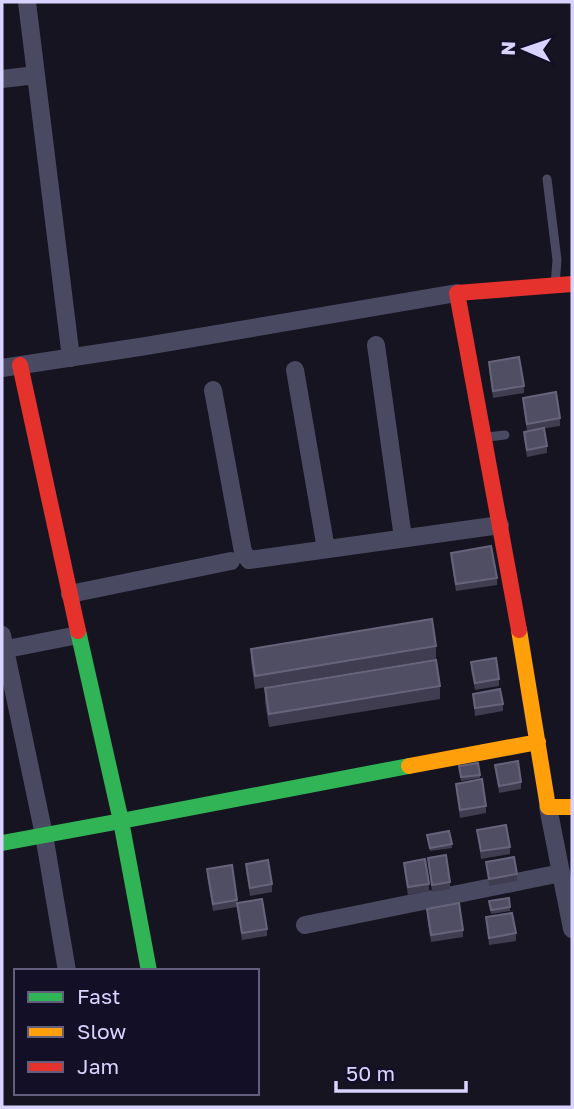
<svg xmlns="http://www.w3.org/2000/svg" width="574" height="1109" viewBox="0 0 574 1109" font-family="'Golos Text',sans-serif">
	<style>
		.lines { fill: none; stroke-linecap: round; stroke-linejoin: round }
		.lane { stroke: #4a4962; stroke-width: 9 }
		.street { stroke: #4a4962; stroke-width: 18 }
		.fast { stroke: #30b455; stroke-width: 16 }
		.slow { stroke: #ff9f0a; stroke-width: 16 }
		.jam { stroke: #e5322d; stroke-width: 16 }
		.wall { fill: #403d50 }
		.building { fill: #504e63; stroke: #66637b; stroke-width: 2 }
	</style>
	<rect width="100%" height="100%" fill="#161421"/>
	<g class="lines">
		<path class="lane" d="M547,179L557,260L555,285
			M487,437L505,435"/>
		<path class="street" d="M27,2L71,358
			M2,79L36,75
			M376,345L403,538
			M2,368L146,346L457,293
			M295,370L326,549
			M213,390L243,552L249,560L500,525
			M70,594L231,561
			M2,635L44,835L67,971
			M2,650L78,635
			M548,807L572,929
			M305,925L561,873"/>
		<path class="fast" d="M2,843L121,821L78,631
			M149,971L121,821L409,766"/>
		<path class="slow" d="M519,630L548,807H572
			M409,766L538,742"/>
		<path class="jam" d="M20,365L78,631
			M519,630L457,293L572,284"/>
	</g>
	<path class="wall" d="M489,362L524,386V393L493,398L489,370Z
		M523,398L560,418V426L527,431L523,405Z
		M524,432L547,446V453L527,457L524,439Z
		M451,553L497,578V585L456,591L451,560Z
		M436,646V659L255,689L251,662V649Z
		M471,662L499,679V686L475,690L471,670Z
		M440,686V699L269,727L265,702V688Z
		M473,694L503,704V711L475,716Z
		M495,765L521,782V789L499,793Z
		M459,766L480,775V778L461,781Z
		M456,784L486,806V813L460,818L456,791Z
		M477,830L510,847V854L481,859Z
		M427,835L452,844V848L430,851Z
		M428,858L450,882V889L432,892Z
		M486,862L517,874V881L489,886Z
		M404,863L429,884V891L408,895L404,870Z
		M246,864L272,884V892L250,896L246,871Z
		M207,869L237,900V903L267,929V936L242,940L237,907L213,911L207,876Z
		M489,901L510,907V911L491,914Z
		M427,909L463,930V937L431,942L427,916Z
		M486,917L516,933V941L489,945Z"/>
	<path class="building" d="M519,357L524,386L493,391L489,362Z
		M556,392L560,418L527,424L523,398Z
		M544,428L547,446L527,450L524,432Z
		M491,546L497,578L456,584L451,553Z
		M432,619L436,646L255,676L251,649Z
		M496,658L499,679L475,683L471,662Z
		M436,660L440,686L269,714L265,688Z
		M500,689L503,704L475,708L473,694Z
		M518,761L521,782L499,786L495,765Z
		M478,763L480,775L461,777L459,766Z
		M482,779L486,806L460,810L456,784Z
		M506,825L510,847L481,851L477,830Z
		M449,831L452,844L430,848L427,835Z
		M446,855L450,882L432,885L428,858Z
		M514,857L517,874L489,879L486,862Z
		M425,859L429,884L408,887L404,863Z
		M268,860L272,884L250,888L246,864Z
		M232,865L237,900L213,904L207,869Z
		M509,898L510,907L491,910L489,901Z
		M262,899L267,929L242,933L237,903Z
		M459,903L463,930L431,935L427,909Z
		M512,913L516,933L489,938L486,917Z"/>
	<rect width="574" height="1109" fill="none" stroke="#d9d4ff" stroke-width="7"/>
	<rect x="14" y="969" width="245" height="126" fill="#130f26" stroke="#625e7d" stroke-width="2"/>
	<rect x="28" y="992" width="35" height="10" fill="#30b455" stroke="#625e7d" stroke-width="2"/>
	<text x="77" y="1004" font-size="21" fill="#d9d4ff">Fast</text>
	<rect x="28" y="1027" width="35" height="10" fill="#ff9f0a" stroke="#625e7d" stroke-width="2"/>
	<text x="77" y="1039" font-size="21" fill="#d9d4ff">Slow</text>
	<rect x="28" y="1062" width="35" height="10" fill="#e5322d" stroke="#625e7d" stroke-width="2"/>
	<text x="77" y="1074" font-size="21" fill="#d9d4ff">Jam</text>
	<g transform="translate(525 49) rotate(272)" stroke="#130f26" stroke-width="5" paint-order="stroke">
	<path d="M0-5L12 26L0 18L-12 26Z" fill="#d9d4ff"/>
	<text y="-10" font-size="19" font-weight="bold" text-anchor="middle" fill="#d9d4ff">N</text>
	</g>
	<path d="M336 1081v10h130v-10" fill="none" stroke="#d9d4ff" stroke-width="3.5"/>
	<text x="346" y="1081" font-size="21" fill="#d9d4ff" stroke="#130f26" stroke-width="5" paint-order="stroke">50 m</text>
</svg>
